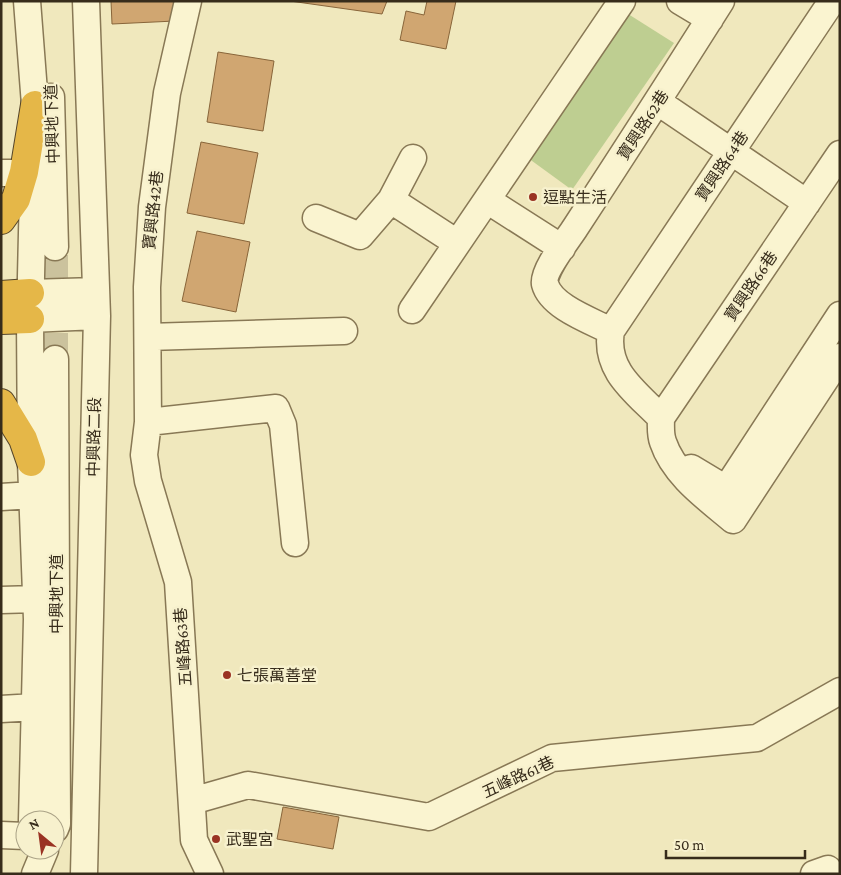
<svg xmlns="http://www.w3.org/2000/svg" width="841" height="875" viewBox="0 0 841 875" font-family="'Crimson Pro','Noto Sans TC',serif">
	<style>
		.green { fill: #bece91 }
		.building { fill: #d0a671; stroke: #88653a }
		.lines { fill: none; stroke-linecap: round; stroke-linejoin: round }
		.minor-tunnel { stroke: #cbc29d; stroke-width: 26; stroke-dasharray: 26 13; stroke-linecap: butt }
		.minor-casing { stroke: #887855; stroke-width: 29 }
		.highway-casing { stroke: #55452a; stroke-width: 30 }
		.minor { stroke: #faf4d0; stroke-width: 26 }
		.highway { stroke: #e5b748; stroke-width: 28 }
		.poi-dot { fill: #9a3323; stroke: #f7f1cd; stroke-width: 2 }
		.labels { text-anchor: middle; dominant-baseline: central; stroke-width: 5; stroke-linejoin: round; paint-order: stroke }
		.street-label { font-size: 16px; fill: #372c1b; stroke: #f7f1cd }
		.poi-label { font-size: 16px; fill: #372c1b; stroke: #f7f1cd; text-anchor: start }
	</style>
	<rect width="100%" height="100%" fill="#f0e8bd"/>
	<path class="green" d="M625,12L674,43L572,190L528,158Z"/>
	<path class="building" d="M111,1H174L175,21L112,24Z
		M290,1H387L382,14Z
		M427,1H456L446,49L400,40L406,11L424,15Z
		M218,52L274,61L263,131L207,122Z
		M201,142L258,153L244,224L187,213Z
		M197,231L250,242L236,312L182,301Z
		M283,807L339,817L333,849L277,839Z"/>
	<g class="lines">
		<path class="minor-tunnel" d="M55,359V247"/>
		<defs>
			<path id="minor" d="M27,1L35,105L30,319L31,462L37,619L32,820
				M188,1L167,93L152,207L147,287L148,422L144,455L148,481L178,582L194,840L210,874
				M680,1L710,19
				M721,1C673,77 624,153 575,228C568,239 542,272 545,284C551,307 592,321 611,331C604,371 636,392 661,418C661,425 660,434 663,442C674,475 707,498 733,520L840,357
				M51,97L55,247
				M658,102L807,203
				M1,173H12
				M391,200L413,158
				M487,200L562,248
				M316,218L360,236L391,200L457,243
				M30,293L96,291
				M412,310L622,1
				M30,319L97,316
				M611,331L832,1
				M148,337L344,331
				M55,359L57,824L55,829
				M661,418L840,154
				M148,422L276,408L283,425L295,543
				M691,468L726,489L840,315
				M1,497L33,495
				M1,600L37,599
				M1,709L35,707
				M192,801L248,785L429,817L552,758L757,738L840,691
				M1,835L25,836
				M35,874L45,850
				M84,874L97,316L86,1
				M814,874L828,869"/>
			<path id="highway" d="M1,220L16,199L24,172L35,105
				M1,295L30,293
				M1,320L30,319
				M1,403L23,439L31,462"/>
		</defs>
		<use href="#minor" class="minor-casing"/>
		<use href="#highway" class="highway-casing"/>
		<use href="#minor" class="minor"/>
		<use href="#highway" class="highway"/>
	</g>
	<g class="poi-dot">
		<circle cx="533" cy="197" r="5"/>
		<circle cx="227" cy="675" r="5"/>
		<circle cx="216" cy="839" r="5"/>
	</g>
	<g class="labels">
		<g class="street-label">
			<text transform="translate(52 124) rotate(-92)">中興地下道</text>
			<text transform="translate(643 125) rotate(-57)">寶興路62巷</text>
			<text transform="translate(722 166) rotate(-56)">寶興路64巷</text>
			<text transform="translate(153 210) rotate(-84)">寶興路42巷</text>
			<text transform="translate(751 286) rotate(-56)">寶興路66巷</text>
			<text transform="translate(94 437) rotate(-89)">中興路二段</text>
			<text transform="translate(56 594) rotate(-90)">中興地下道</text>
			<text transform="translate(183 647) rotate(-94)">五峰路63巷</text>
			<text transform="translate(518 777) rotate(-25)">五峰路61巷</text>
		</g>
		<g class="poi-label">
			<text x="543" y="197">逗點生活</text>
			<text x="237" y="675">七張萬善堂</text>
			<text x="226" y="839">武聖宮</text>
		</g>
	</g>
	<rect width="841" height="875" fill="none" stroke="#372c1b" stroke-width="5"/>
	<g transform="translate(40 835) rotate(331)"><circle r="24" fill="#f7f1cd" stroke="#aaa286"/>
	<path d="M0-4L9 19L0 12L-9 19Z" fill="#9a3323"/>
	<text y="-8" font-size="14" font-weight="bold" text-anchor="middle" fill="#372c1b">N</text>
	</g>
	<path d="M666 850v8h139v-8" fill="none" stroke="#372c1b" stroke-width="2.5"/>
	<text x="674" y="850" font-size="15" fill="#372c1b" stroke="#f7f1cd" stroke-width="4" paint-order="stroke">50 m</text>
</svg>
